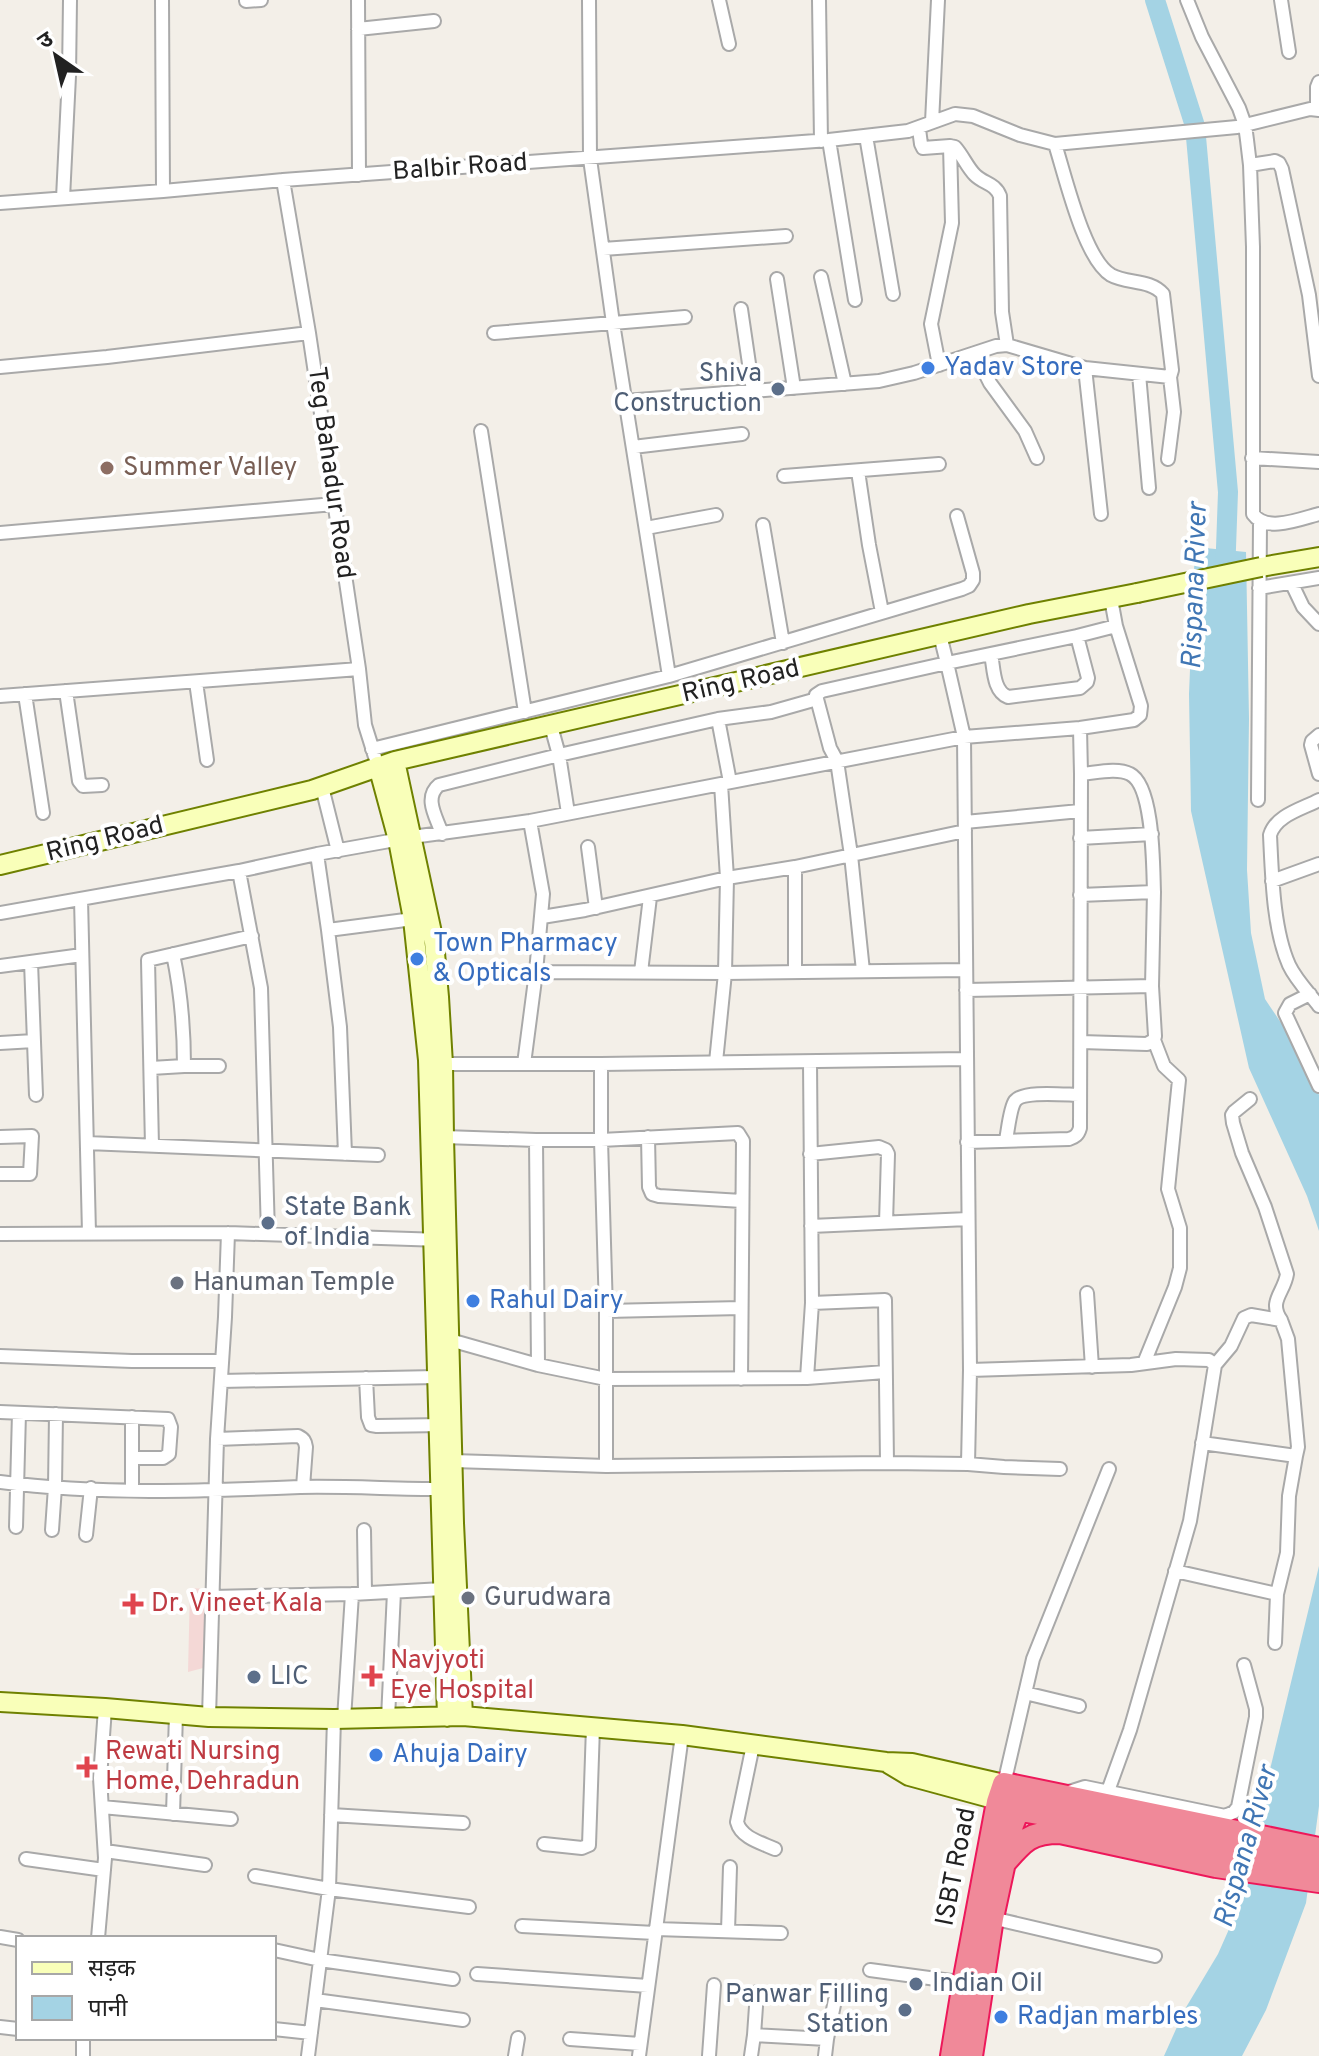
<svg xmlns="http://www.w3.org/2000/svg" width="1319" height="2056" viewBox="0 0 1319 2056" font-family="Overpass,'Noto Sans Devanagari',sans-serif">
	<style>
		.commercial { fill: #f4d8d6 }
		.water { fill: #a4d3e4 }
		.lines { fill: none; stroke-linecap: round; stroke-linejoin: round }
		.river { stroke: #a4d3e4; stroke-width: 20 }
		.street-casing { stroke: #a9a9a9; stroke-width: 16 }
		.secondary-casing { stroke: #6f8100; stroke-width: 22 }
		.highway-casing { stroke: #ed185a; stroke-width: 26 }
		.street { stroke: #fff; stroke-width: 12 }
		.secondary { stroke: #f9ffb9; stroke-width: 18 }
		.highway { stroke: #f08999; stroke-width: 22 }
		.secondary-bridge-casing { stroke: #6f8100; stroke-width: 22; stroke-linecap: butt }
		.secondary-bridge { stroke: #f9ffb9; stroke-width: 18 }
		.shop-dot { fill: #3f7fe0; stroke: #fff; stroke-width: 3 }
		.service-dot { fill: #5c6f8a; stroke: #fff; stroke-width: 3 }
		.education-dot { fill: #8d6e63; stroke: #fff; stroke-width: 3 }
		.worship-dot { fill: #6b7280; stroke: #fff; stroke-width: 3 }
		.health-dot { fill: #e0444e; stroke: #fff; stroke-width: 3 }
		.labels { text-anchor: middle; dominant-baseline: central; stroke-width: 8; stroke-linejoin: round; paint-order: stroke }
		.street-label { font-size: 26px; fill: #222; stroke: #fff }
		.shop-label { font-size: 26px; fill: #366cbe; stroke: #fff; text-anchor: start }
		.service-label { font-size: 26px; fill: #4e5e75; stroke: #fff; text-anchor: start }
		.education-label { font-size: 26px; fill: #785e54; stroke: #fff; text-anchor: start }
		.worship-label { font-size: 26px; fill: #5b616d; stroke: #fff; text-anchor: start }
		.health-label { font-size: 26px; fill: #be3a42; stroke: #fff; text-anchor: start }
		.water-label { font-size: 28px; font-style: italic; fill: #4076b4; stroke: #fff }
	</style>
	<rect width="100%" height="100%" fill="#f3efe8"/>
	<path class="commercial" d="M190,1588L207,1589L203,1668L188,1672Z"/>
	<path class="water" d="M1195,547L1246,552L1249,719L1247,870L1251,933L1265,999L1302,1054L1319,1095V1231L1307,1196L1249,1068L1191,811L1189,694Z
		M1319,1566V1806L1306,1903L1266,2010L1242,2056H1164L1185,2009L1218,1954L1245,1893L1266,1786Z"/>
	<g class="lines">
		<path class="river" d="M1155,0L1195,126L1228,492L1225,576"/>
		<defs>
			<path id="street" d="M162,0L163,191
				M358,0L359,175
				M589,0L590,159L613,323L669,676
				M719,0L729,44
				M819,0L821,141
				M1187,0L1202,37L1239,108L1245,125L1247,140L1250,165L1253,247V514C1266,533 1300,519 1319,514
				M1281,0L1289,52
				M246,1L261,0
				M358,29L434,21
				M1317,109V87L1319,82
				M932,122L938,0
				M919,129L921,144L923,148L950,146L955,147C963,156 967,167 975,175C984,184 995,183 1000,196L1002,312L1007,345
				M866,136L893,294
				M829,140L855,300
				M1250,165L1275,161L1279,163L1282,169L1309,295L1319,376
				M283,180L309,333L359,669L365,725L375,757
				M63,198L69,76L70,0
				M0,203L163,191L283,180L829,140L908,131L955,114L973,116L1020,135L1055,144L1237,127L1310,109L1319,110
				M603,249L786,236
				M821,277L845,384
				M777,279L794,388
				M741,309L753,391
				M494,333L685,317
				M975,353L990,383L1025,431L1037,458
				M939,365L931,324L952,223L950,146
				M0,367L107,357L309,333
				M1085,368L1101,514
				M1139,374L1149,488
				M625,401L879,381L914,373L996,346L1007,345L1085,368L1170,377L1172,370L1163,294C1150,279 1127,284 1111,275C1084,259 1065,175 1055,144
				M481,431L525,712
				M633,447L742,434
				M1252,458L1319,462
				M1168,459L1174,412L1170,377
				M858,471L869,545L882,612
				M784,476L939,464
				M763,525L783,643
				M646,528L716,515
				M0,533L334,504
				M1292,584L1303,607L1319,624
				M1259,588L1319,578
				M940,635L947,663L1077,636L1088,678L1087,682L1080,688L1008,697C993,691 994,669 991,654
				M1077,636L1116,626
				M196,682L207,760
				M66,691L79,781L83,786L102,785
				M25,694L43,813
				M0,696L359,669
				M817,699L830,748L837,761L851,855L863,971
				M551,726L559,755L568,813
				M1319,735L1312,741L1311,745L1319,774
				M372,749L669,676L962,589L969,586L973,580V573L957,516
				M322,787L338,851
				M1258,800L1260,522
				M1319,800C1302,809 1276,815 1270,835C1272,875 1273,929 1289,965C1296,980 1309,993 1319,1006
				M965,822L1080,811
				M442,834C437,818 423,798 439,785L559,755L718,719
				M1080,838L1152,834
				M588,847L596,908
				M317,854L328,930L340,1027L345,1154
				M239,871L261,988L268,1234
				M1272,881L1319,864
				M1080,895L1154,892C1153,868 1154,786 1130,774C1117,767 1095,773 1081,774
				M81,899L89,1233
				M0,913L239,871L317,854L412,837L530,821L964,737L1080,728L1134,720L1140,715L1141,706L1116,626L1111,599
				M542,917L585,910L727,878L795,867L965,831
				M328,930L413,919
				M31,962L36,1095
				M0,966L82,955
				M536,972L725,973L966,970
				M641,972L650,897
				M795,972V867
				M966,990L1152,986
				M1310,994L1290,1004L1285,1013L1319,1086
				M1081,1042L1147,1044L1154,1040L1155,1036L1152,986L1154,892
				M0,1043L34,1041
				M716,1062L725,973L727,878L721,784
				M443,1064H601L967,1059
				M524,1064L536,972L543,894L530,821
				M601,1064V1140L738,1133L743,1141L741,1379
				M184,1066H219
				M151,1068L184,1066C184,1028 181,992 173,954
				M1250,1099L1234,1112L1232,1115L1233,1123L1242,1153L1265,1207L1287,1274C1284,1293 1268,1301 1281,1320
				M0,1137L32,1136L30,1174H0
				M444,1137L536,1140L538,1365
				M648,1137L649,1187L652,1194L659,1196L742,1201
				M536,1140H601L606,1311V1466
				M1006,1140C1008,1130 1010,1108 1015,1101C1023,1090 1067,1095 1080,1095
				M967,1142L1069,1139C1075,1137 1078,1135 1080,1128L1081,774L1080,728
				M87,1143L378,1155
				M152,1146L148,960L252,936
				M810,1154L879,1147L886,1150L888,1154L886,1223
				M811,1226L968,1219
				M0,1234L228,1233L441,1240
				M1087,1293L1092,1367
				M812,1303L885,1300L887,1463
				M606,1311L741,1308
				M450,1340L538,1365L606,1379L807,1378L885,1372
				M0,1356L132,1361H222
				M1144,1363L1175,1287L1180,1268V1228L1168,1189L1179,1080L1164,1066L1154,1040
				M970,1370L1131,1365L1176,1359L1209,1360L1215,1365L1190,1521L1130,1730L1108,1791
				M366,1378L368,1417L371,1425L377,1426L443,1425
				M807,1378L812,1303L810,1062
				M221,1381L437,1377
				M0,1412L168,1419L171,1427L169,1454L163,1458H133
				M217,1439L298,1436C304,1439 305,1441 306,1447L303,1487
				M1202,1443L1296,1456L1298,1447L1288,1339L1281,1320L1251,1315L1244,1318L1231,1346L1215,1365
				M453,1461L606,1466L887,1463L968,1464L970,1370L964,737L947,663L822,691L816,695L817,699L771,712L718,719L730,782
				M968,1464L1004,1467L1060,1469
				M0,1482C99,1495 200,1491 300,1487C346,1486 394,1489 440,1489
				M132,1490V1417
				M16,1527L19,1413
				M52,1530L55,1487L56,1414
				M364,1530L365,1593
				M86,1535L91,1488
				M1175,1571L1277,1594L1275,1643
				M1277,1594L1287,1553L1289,1496L1296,1456
				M212,1597L352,1594
				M1025,1693L1079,1706
				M209,1717L217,1439L225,1317L228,1233
				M388,1718L394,1592
				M344,1719L352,1594L443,1589
				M753,1745L737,1822C741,1838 762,1843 775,1849
				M1004,1784L1033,1659L1109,1469
				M1066,1793L1085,1787L1225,1816L1234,1812L1238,1807L1256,1717V1709L1244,1665
				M102,1807L231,1819
				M173,1814L176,1714
				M331,1815L463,1823
				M544,1844L582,1848L589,1845L593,1727
				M105,1851L205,1865
				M26,1859L104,1870
				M255,1876L329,1889L469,1907
				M992,1918L1155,1956
				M522,1926L655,1933
				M656,1929L781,1933
				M728,1931L730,1867
				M0,1937L18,1940
				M98,1938L105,1858L100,1778L105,1708
				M274,1950L320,1960L453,1979
				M870,1970L966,1983
				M477,1974L648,1986
				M315,2000L463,2020
				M0,2027L18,2029
				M274,2029L311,2033
				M754,2035L757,1992
				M83,2038V2056
				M570,2039L640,2044
				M308,2056L329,1889L334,1719
				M515,2056L518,2038
				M639,2056L682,1735
				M709,2056L714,1985
				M751,2056L754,2035L827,2039L835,2000
				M825,2056L827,2039"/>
			<path id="secondary" d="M1261,567L1319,557
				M395,761L434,942L439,997L443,1064L444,1137L454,1523L463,1716
				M378,766L398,840L413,919L428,1060L447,1717
				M0,865L312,790L395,761L1029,614L1137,593
				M0,1702L105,1708L209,1717L334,1719L463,1716L682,1735L886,1762L912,1763L1004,1784
				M889,1764L909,1776L990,1798L998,1802"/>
			<path id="highway" d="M998,1802L1021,1810L1226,1846L1318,1868
				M1004,1863C1023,1841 1030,1832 1060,1832L1216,1866L1319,1881
				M952,2056L964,1983L998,1802L1004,1784L1319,1849
				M971,2056L992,1918L1012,1825L1023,1797"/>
		</defs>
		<use href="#street" class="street-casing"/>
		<use href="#secondary" class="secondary-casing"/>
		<use href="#highway" class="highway-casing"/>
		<use href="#street" class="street"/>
		<use href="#secondary" class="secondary"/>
		<use href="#highway" class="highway"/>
		<defs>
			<path id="secondary-bridge" d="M1137,593L1261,567"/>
		</defs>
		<use href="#secondary-bridge" class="secondary-bridge-casing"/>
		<use href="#secondary-bridge" class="secondary-bridge"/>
	</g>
	<g class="shop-dot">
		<circle cx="928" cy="368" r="8"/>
		<circle cx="417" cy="959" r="8"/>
		<circle cx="473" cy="1301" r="8"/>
		<circle cx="376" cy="1755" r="8"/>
		<circle cx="1001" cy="2017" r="8"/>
	</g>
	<g class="service-dot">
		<circle cx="778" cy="389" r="8"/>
		<circle cx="268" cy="1223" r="8"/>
		<circle cx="254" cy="1677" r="8"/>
		<circle cx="916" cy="1984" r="8"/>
		<circle cx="905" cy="2010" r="8"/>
	</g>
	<circle class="education-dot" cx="107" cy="468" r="8"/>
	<g class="worship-dot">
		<circle cx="177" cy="1283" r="8"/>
		<circle cx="468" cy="1598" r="8"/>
	</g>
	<g class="health-dot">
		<path d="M129 1592h8v8h8v8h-8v8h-8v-8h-8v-8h8z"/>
		<path d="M368 1664h8v8h8v8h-8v8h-8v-8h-8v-8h8z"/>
		<path d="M83 1755h8v8h8v8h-8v8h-8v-8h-8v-8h8z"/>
	</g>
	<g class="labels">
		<g class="street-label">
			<text transform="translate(460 168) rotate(-4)">Balbir Road</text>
			<text transform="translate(330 473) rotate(82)">Teg Bahadur Road</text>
			<text transform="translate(741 682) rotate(-13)">Ring Road</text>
			<text transform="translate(105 840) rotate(-14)">Ring Road</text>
			<text transform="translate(957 1867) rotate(-79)">ISBT Road</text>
		</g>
		<g class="shop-label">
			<text x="944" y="368">Yadav Store</text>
			<text x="433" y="944">Town Pharmacy<tspan x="433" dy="30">&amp; Opticals</tspan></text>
			<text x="489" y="1301">Rahul Dairy</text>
			<text x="392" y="1755">Ahuja Dairy</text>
			<text x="1017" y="2017">Radjan marbles</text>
		</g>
		<g class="service-label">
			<text x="762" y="374" text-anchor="end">Shiva<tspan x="762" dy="30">Construction</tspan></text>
			<text x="284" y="1208">State Bank<tspan x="284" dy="30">of India</tspan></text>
			<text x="270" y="1677">LIC</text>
			<text x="932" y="1984">Indian Oil</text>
			<text x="889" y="1995" text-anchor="end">Panwar Filling<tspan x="889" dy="30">Station</tspan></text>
		</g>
		<g class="education-label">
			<text x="123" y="468">Summer Valley</text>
		</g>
		<g class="worship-label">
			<text x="193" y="1283">Hanuman Temple</text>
			<text x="484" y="1598">Gurudwara</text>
		</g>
		<g class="health-label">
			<text x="151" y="1604">Dr. Vineet Kala</text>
			<text x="390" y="1661">Navjyoti<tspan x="390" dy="30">Eye Hospital</tspan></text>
			<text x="105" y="1752">Rewati Nursing<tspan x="105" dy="30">Home, Dehradun</tspan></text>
		</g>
		<g class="water-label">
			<text transform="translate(1196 586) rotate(-88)">Rispana River</text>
			<text transform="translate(1247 1847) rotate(-74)">Rispana River</text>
		</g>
	</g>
	<rect x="16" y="1936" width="260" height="104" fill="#ffffff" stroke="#a7a7a7" stroke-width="2"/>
	<rect x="32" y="1962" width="40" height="12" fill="#f9ffb9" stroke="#a7a7a7" stroke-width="2"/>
	<text x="88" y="1976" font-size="24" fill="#222222">सड़क</text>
	<rect x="32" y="1996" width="40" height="24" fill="#a4d3e4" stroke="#a7a7a7" stroke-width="2"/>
	<text x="88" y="2016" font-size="24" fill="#222222">पानी</text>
	<g transform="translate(56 56) rotate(326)" stroke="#ffffff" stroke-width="6" paint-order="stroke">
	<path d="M0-6L14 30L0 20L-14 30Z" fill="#222222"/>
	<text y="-12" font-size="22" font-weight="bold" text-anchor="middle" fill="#222222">उ</text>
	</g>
</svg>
